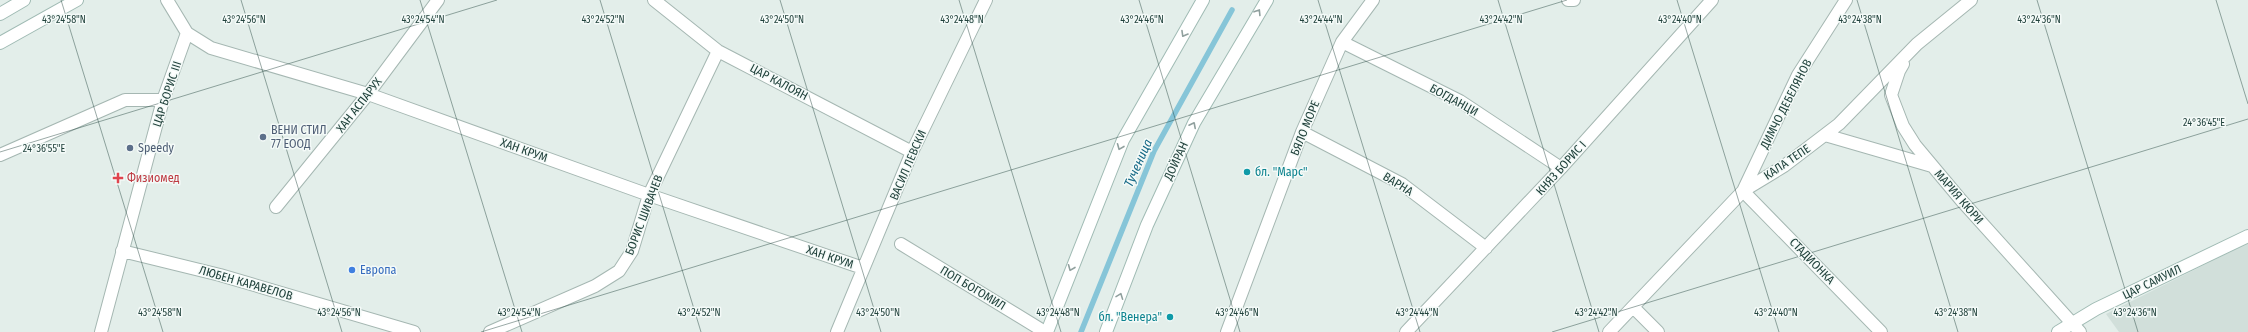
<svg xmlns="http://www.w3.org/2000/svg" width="2248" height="332" viewBox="0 0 2248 332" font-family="'Fira Sans Condensed',sans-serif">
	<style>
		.built { fill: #d1dfda }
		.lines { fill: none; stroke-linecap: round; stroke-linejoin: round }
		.stream { stroke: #86c5d8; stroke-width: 5.5 }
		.street-casing { stroke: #a5b7b2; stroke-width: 14 }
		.secondary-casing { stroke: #a0bbb4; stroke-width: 14 }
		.street { stroke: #fff; stroke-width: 12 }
		.secondary { stroke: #fff; stroke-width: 12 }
		.oneway { stroke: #90a09e }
		.ticks { fill: none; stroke: #21423c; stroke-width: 1; stroke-opacity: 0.45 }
		.service-dot { fill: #5c6f8a; stroke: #f4faf8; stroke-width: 1.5 }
		.culture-dot { fill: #0f9aa8; stroke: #f4faf8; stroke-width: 1.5 }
		.health-dot { fill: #e0444e; stroke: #f4faf8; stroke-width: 1.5 }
		.shop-dot { fill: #3f7fe0; stroke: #f4faf8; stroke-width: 1.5 }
		.labels { text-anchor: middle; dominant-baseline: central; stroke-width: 3; stroke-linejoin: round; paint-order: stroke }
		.street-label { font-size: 12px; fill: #21423c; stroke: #f4faf8 }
		.service-label { font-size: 12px; fill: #4e5e75; stroke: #f4faf8; text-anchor: start }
		.culture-label { font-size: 12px; fill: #0d838f; stroke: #f4faf8; text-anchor: start }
		.health-label { font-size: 12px; fill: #be3a42; stroke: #f4faf8; text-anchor: start }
		.shop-label { font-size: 12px; fill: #366cbe; stroke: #f4faf8; text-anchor: start }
		.water-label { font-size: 13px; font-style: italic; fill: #146885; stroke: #f4faf8 }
		.ticks-label { font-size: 10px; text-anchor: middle; fill: #21423c; stroke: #f4faf8; stroke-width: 3; stroke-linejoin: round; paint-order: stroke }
	</style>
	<rect width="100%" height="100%" fill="#e3eeea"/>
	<path class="built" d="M2248,243V332H2119L2106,314Z"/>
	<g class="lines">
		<path class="stream" d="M1081,332L1154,151L1232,10"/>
		<defs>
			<path id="street" d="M654,0L718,51L912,152
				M1568,0H1574
				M1846,0L1798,75L1743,191L1881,332
				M187,33L211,48L368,94L649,195L863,268
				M1342,42L1460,101L1561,168
				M1903,64L1899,71L1891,95L1903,126L1915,145L1961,200L2080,332
				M1302,132L1402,184L1486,248
				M1825,135L1932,166
				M0,155L125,100H163
				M276,207L368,94L438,0
				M901,244L1045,332
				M122,251L220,275L414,332
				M1634,308L1658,332
				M101,332L163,100L187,33L167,0
				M490,332L595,286L619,271L632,251L649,195L718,51
				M837,332L912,152L986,0
				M1227,332L1302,132L1342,42L1373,0
				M1406,332L1561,168L1712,0
				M1609,332L1743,191L1784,166L1839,124L1917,44L1971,0"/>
			<path id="secondary" d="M0,14L24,0
				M0,43L77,0
				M1047,332L1123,140L1203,0
				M1106,332L1147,225L1194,123L1267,0
				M2058,332L2096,309L2248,236"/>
		</defs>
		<use href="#street" class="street-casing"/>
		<use href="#secondary" class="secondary-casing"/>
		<use href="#street" class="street"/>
		<use href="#secondary" class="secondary"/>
	</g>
	<defs><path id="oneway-chevron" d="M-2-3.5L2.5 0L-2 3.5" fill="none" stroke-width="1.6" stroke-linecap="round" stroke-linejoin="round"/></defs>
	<g class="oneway">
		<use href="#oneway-chevron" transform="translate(1258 12) rotate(-58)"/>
		<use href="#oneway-chevron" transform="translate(1184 34) rotate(120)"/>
		<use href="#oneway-chevron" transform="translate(1193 125) rotate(-63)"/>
		<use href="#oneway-chevron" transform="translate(1120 147) rotate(112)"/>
		<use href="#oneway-chevron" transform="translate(1071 268) rotate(112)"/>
		<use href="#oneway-chevron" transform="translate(1120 296) rotate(-69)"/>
	</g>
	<path class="ticks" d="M61,0L163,332M241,0L342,332M420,0L522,332M600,0L701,332M780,0L881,332M959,0L1061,332M1139,0L1240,332M1318,0L1420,332M1498,0L1599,332M1677,0L1779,332M1857,0L1958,332M2037,0L2138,332M2216,0L2248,104M0,152L497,0M481,332L1567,0M1552,332L2248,119"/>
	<g class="service-dot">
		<circle cx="263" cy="137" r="4"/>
		<circle cx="130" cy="148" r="4"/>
	</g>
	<g class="culture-dot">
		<circle cx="1247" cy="172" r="4"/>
		<circle cx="1170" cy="317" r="4"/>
	</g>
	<path class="health-dot" d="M116 172h4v4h4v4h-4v4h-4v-4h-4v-4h4z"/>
	<circle class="shop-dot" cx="352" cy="270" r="4"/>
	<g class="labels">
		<g class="street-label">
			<text transform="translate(779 82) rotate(28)">ЦАР КАЛОЯН</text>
			<text transform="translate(167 94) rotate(-72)">ЦАР БОРИС III</text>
			<text transform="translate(1454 100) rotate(29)">БОГДАНЦИ</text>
			<text transform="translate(1786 104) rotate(-63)">ДИМЧО ДЕБЕЛЯНОВ</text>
			<text transform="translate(359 105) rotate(-52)">ХАН АСПАРУХ</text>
			<text transform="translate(1305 128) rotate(-68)">БЯЛО МОРЕ</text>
			<text transform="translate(524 150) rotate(20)">ХАН КРУМ</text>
			<text transform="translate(1176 161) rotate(-65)">ДОЙРАН</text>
			<text transform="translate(1787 162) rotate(-34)">КАЛА ТЕПЕ</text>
			<text transform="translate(908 165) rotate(-67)">ВАСИЛ ЛЕВСКИ</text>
			<text transform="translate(1561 168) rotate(-48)">КНЯЗ БОРИС I</text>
			<text transform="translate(1398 184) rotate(32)">ВАРНА</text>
			<text transform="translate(1959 197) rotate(49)">МАРИЯ КЮРИ</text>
			<text transform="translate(644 215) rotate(-69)">БОРИС ШИВАЧЕВ</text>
			<text transform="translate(830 257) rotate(19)">ХАН КРУМ</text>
			<text transform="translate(1812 261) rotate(46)">СТАДИОНКА</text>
			<text transform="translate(2152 282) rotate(-26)">ЦАР САМУИЛ</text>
			<text transform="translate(246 283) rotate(16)">ЛЮБЕН КАРАВЕЛОВ</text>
			<text transform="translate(973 288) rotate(31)">ПОП БОГОМИЛ</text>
		</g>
		<g class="service-label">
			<text x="271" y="130">ВЕНИ СТИЛ<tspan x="271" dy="14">77 ЕООД</tspan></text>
			<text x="138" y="148">Speedy</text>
		</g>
		<g class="culture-label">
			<text x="1255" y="172">бл. "Марс"</text>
			<text x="1162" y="317" text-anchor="end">бл. "Венера"</text>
		</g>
		<g class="health-label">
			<text x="127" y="178">Физиомед</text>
		</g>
		<g class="shop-label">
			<text x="360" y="270">Европа</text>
		</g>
		<g class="water-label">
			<text transform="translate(1138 163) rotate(-66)">Тученица</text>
		</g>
	</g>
	<g class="ticks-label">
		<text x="64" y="23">43°24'58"N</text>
		<text x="244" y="23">43°24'56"N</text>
		<text x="423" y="23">43°24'54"N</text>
		<text x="603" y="23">43°24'52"N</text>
		<text x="782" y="23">43°24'50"N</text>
		<text x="962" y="23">43°24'48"N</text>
		<text x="1142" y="23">43°24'46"N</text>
		<text x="1321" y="23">43°24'44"N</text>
		<text x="1501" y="23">43°24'42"N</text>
		<text x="1680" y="23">43°24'40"N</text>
		<text x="1860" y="23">43°24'38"N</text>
		<text x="2039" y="23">43°24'36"N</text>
		<text x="2204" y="126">24°36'45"E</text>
		<text x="44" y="152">24°36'55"E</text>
		<text x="160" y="316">43°24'58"N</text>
		<text x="339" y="316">43°24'56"N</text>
		<text x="519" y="316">43°24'54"N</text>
		<text x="699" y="316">43°24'52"N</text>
		<text x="878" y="316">43°24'50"N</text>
		<text x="1058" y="316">43°24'48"N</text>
		<text x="1237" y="316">43°24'46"N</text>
		<text x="1417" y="316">43°24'44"N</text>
		<text x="1596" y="316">43°24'42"N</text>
		<text x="1776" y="316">43°24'40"N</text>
		<text x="1956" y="316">43°24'38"N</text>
		<text x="2135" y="316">43°24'36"N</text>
	</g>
</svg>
